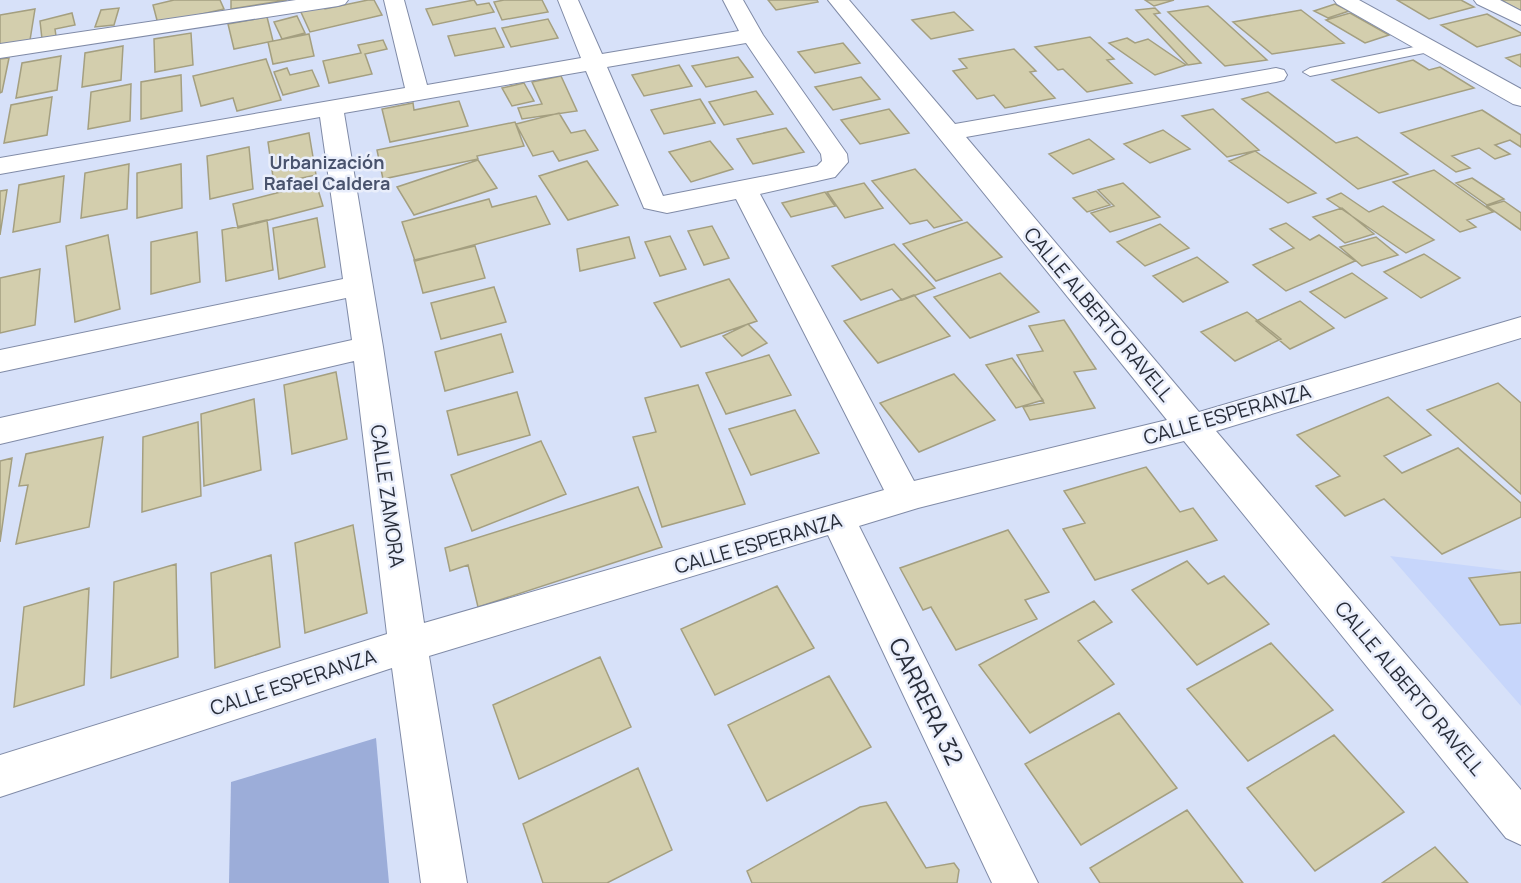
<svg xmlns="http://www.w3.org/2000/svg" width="1521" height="883" viewBox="0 0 1521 883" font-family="Manrope,sans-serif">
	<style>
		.built { fill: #c7d6fb }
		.green { fill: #9cadd9 }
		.building { fill: #d3cead; stroke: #a49f80; stroke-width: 1.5 }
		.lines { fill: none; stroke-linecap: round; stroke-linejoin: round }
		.service-casing { stroke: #808ba7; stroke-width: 2 }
		.minor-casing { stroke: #808ba7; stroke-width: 2 }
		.service { fill: #fff; fill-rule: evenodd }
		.minor { fill: #fff; fill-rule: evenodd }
		.labels { text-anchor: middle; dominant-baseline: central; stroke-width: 5; stroke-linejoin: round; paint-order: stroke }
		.far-neighbourhood-label { font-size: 18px; font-weight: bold; fill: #49536d; stroke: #e9eefb }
		.street-label { font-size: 20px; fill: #282d39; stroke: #e9eefb }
		.near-street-label { font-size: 24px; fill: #282d39; stroke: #e9eefb }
	</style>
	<rect width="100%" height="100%" fill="#d7e1f9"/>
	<path class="built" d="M1390,556L1521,572V706Z"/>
	<path class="green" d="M376,738L389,883H229L231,782Z"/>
	<path class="building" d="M174,0H220L224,9L158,24L153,5Z
		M231,0H287L231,9Z
		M368,0H374L382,15L310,32L300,10L323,5L325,9Z
		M474,0L477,5L489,3L494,12L433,25L426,9Z
		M504,0H542L548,12L502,20L494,2Z
		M768,0H817L818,2L776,10Z
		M1145,0H1174L1154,6Z
		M1397,0H1461L1474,7L1429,19Z
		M1501,0H1521V11Z
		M1335,4L1349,11L1328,18L1314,11Z
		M1208,6L1267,60L1225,66L1168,12Z
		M119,8L114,25L95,27L101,10Z
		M1155,8L1160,13L1154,14L1201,63L1188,65L1136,10Z
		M35,9L30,40L0,45V15Z
		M1301,10L1344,43L1272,54L1233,22Z
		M954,12L973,30L931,39L912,20Z
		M72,13L75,25L55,29L56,36L42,39L40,21Z
		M1350,13L1389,35L1365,43L1326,20Z
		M1487,14L1521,33V35L1477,47L1441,25Z
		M297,16L305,33L282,39L274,22Z
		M267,17L273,41L234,49L228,24Z
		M548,19L558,38L511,47L502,28Z
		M495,28L504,47L455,56L448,36Z
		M191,33L193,65L155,72L154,39Z
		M309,34L314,56L273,64L268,42Z
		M1090,37L1114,59L1107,60L1132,83L1087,92L1063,69L1058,70L1035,47Z
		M1127,38L1135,43L1148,39L1186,65L1155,75L1109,43Z
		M383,40L387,49L365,54L372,74L329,83L323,61L361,53L358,45Z
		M843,43L860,63L815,73L798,52Z
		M123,46L121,80L82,87L85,53Z
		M1014,49L1036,71L1030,72L1055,98L1005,108L994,95L977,99L953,71L967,68L959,59Z
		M1521,54V67L1506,58Z
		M61,56L57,90L16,98L22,63Z
		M738,57L753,77L706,87L692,66Z
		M9,58L2,92L0,93V59Z
		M266,59L281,100L237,111L233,98L201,106L193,76Z
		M1413,60L1429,70L1440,67L1474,88L1379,113L1332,80Z
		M679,65L692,86L644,96L632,75Z
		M287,68L290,75L312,70L319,86L283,95L274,72Z
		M181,75L182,111L141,119V82Z
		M561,76L577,111L522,119L518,108L542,104L532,82Z
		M861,77L880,99L833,110L815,87Z
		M524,83L534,101L512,106L502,88Z
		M131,84L130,121L88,129L91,92Z
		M756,91L773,114L724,125L709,102Z
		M1268,92L1336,143L1357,137L1408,174L1358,189L1242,99Z
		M52,97L47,135L4,143L11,105Z
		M700,99L715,123L664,134L651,110Z
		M459,101L468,126L390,142L382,109L413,103L414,110Z
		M889,109L909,133L860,144L841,120Z
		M1213,109L1259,150L1227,157L1182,116Z
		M1482,110L1521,135V147L1510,140L1495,145L1510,154L1495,159L1479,148L1452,156L1470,168L1456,172L1401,133Z
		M559,113L571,133L585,130L598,150L559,161L553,151L533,156L516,124Z
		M515,122L524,146L477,156L478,159L383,179L377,150Z
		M786,128L804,152L753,164L737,139Z
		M1163,130L1190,149L1150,163L1124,144Z
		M309,133L316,175L274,184L268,142Z
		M1089,139L1114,159L1073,174L1049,154Z
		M710,141L733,169L691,182L669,152Z
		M249,147L253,189L210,199L207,156Z
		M1255,151L1316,193L1288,203L1229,161Z
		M478,160L497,188L414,215L397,187Z
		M587,161L618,205L568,220L539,176Z
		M129,164L127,209L81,218L85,173Z
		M181,164L182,208L137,218V173Z
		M915,169L962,220L934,228L927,220L910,224L872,181Z
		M1434,170L1493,212L1467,220L1476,227L1460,232L1393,182Z
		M64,176L60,222L13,232L19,185Z
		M1472,178L1504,199L1487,205L1456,183Z
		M316,183L323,206L238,228L233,204Z
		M864,183L883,208L845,218L827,192Z
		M1123,183L1160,217L1110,232L1091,213L1114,206L1098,190Z
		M7,190L0,235V191Z
		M1096,191L1110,205L1087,212L1073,198Z
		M825,192L835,206L791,217L782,203Z
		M1341,193L1369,212L1383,206L1434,240L1406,253L1327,199Z
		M536,196L550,224L415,261L402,222L489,199L492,207Z
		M1504,201L1521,213V230L1487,206Z
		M1342,208L1374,234L1345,243L1313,217Z
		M317,218L325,267L279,279L273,228Z
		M267,220L273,270L226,281L222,230Z
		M967,222L1002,257L936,281L903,244Z
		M1286,223L1310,240L1319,235L1355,261L1286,291L1253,265L1294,248L1270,229Z
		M1160,224L1189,248L1145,266L1117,242Z
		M712,226L729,258L704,265L688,231Z
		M197,232L200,282L151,294V242Z
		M108,235L120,309L75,322L66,246Z
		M670,236L686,269L660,276L645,242Z
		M629,237L635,258L580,271L577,249Z
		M1376,237L1398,255L1362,266L1340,247Z
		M894,244L935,288L902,300L892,289L861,300L832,266Z
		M475,246L485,278L423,293L414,260Z
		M1424,254L1460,278L1421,298L1384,272Z
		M1197,257L1228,282L1183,302L1153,276Z
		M40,269L35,325L0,333V278Z
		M1000,273L1039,312L970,338L934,297Z
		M1352,273L1387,298L1345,318L1310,292Z
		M729,279L757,321L681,347L654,303Z
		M494,287L506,322L441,339L431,303Z
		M914,295L950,336L878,363L844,321Z
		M1300,301L1334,328L1290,349L1256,321Z
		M1247,312L1281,339L1235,361L1201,332Z
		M1064,320L1096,369L1074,372L1095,408L1030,420L1023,407L1044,403L1017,355L1043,351L1029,326Z
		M748,324L767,343L742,356L723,336Z
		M501,334L513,372L445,391L435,352Z
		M769,355L791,395L726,414L706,373Z
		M1012,358L1043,400L1016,408L986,365Z
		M336,372L347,439L292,454L284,385Z
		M954,374L995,420L919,452L880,403Z
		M1498,383L1521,403V494L1427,410Z
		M698,385L745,504L662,527L633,437L656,432L645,398Z
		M517,392L530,435L458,455L447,411Z
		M1388,397L1431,435L1384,456L1402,473L1458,448L1521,503V517L1442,554L1384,499L1345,516L1316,486L1340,476L1297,435Z
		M254,399L261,470L204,486L201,414Z
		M795,410L819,453L751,475L729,429Z
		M198,422L201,496L142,512L143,437Z
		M103,437L89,527L16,544L28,485L19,486L26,454Z
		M541,441L566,494L472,531L451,475Z
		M12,458L0,542V461Z
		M1146,467L1180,512L1193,508L1217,540L1095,580L1063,529L1085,523L1064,491Z
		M638,487L662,547L478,607L468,565L450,571L445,548Z
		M353,525L367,613L305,633L295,543Z
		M1008,530L1049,592L1025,600L1037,619L956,650L931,607L923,610L900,568Z
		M271,555L280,647L215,668L211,573Z
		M1187,561L1208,584L1224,576L1269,624L1197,665L1132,590Z
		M176,564L178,657L111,678L114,582Z
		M1521,572V623L1500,625L1469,578Z
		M777,586L814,648L715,695L681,629Z
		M89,588L84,685L14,707L24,607Z
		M1094,601L1112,622L1078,641L1114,684L1030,733L979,665Z
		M1271,643L1333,710L1248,761L1187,689Z
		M600,657L631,727L519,779L493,705Z
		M829,676L871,747L767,801L728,725Z
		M1119,713L1177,788L1081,845L1025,764Z
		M1334,735L1404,812L1315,871L1247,788Z
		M638,768L672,850L607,883H543L523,824Z
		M886,802L926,868L954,863L959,870L957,883H752L747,871L860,807Z
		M1187,810L1243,883H1100L1090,868Z
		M1435,847L1468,883H1382Z"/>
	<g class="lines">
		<defs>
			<path id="service" d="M1429,44L1434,45V51L1310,76L1303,72L1310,68Z"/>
			<path id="minor" d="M296,0H348L345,4L338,6L0,58V44Z
				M384,0H404L427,85L581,58L558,0H578L602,54L739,31L723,0H743L763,35L847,154L848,162L835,177L760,194L914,481L1167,420L828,0H849L955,124L1276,68L1284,70L1287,75L1284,80L1276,82L966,137L1199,412L1521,317V338L1216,431L1521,790V845L1506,838L1184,441L918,508L859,526L1038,883H992L828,535L429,656L467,883H421L392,668L0,797V755L387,634L354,361L0,444V418L352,340L346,298L0,372V350L343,279L320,117L0,174V158L405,88ZM746,43L821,154L822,161L817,166L663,196L607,67ZM586,71L644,208L667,213L736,199L884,490L424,623L383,347L344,113Z
				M1334,0H1359L1521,89V106L1513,104L1337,4Z
				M1474,0H1500L1521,11V25L1477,4Z"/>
		</defs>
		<use href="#service" class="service-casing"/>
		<use href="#minor" class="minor-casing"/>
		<use href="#service" class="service"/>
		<use href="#minor" class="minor"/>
	</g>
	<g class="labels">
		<g class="far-neighbourhood-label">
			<text x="327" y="162">Urbanización<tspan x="327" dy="21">Rafael Caldera</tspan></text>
		</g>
		<g class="street-label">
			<text transform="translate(1099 314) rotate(50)">CALLE ALBERTO RAVELL</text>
			<text transform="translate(1227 414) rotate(-16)">CALLE ESPERANZA</text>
			<text transform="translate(388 496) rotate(82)">CALLE ZAMORA</text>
			<text transform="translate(758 543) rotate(-16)">CALLE ESPERANZA</text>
			<text transform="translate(293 682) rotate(-18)">CALLE ESPERANZA</text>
			<text transform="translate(1410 688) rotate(50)">CALLE ALBERTO RAVELL</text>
		</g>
		<g class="near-street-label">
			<text transform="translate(927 701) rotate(64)">CARRERA 32</text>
		</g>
	</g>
</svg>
